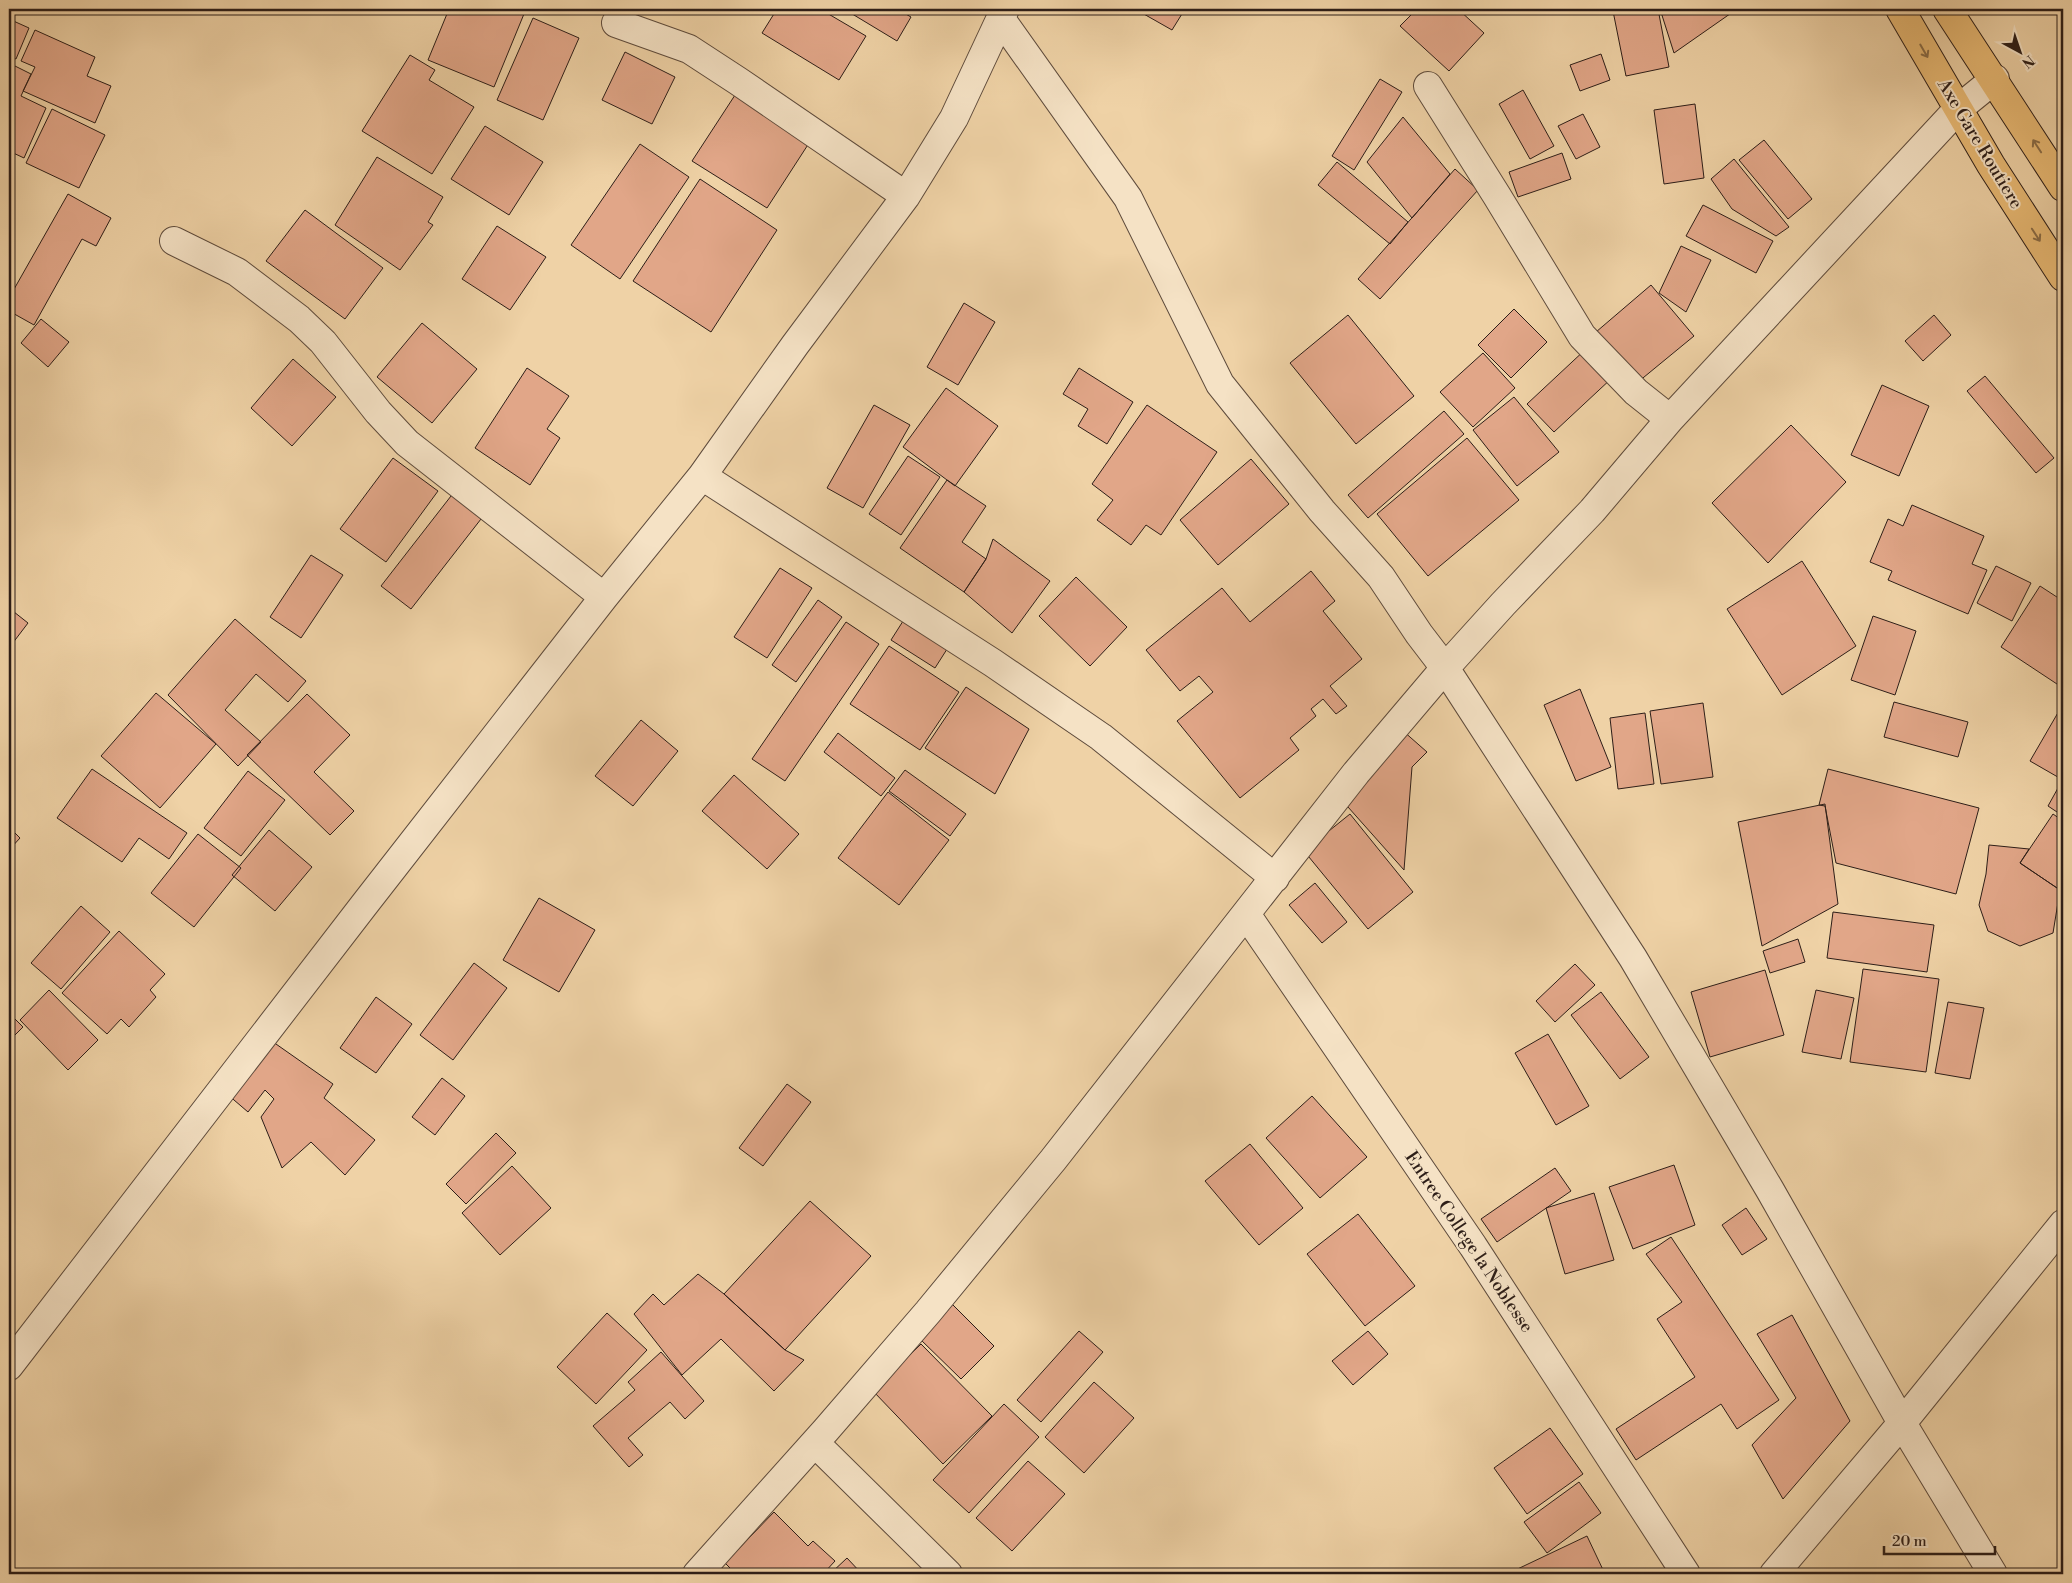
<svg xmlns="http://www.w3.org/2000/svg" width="2072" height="1583" viewBox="0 0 2072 1583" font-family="'Libre Bodoni',serif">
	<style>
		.building { fill: #e1a688; stroke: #2d1e18 }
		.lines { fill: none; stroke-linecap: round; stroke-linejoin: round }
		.minor-casing { stroke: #5e4b3c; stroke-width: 30 }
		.trunk-casing { stroke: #2d1e18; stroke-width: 30 }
		.minor { stroke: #f5e2c5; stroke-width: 28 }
		.trunk { stroke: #e8b973; stroke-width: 28 }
		.oneway { stroke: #8a6c46 }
		.labels { text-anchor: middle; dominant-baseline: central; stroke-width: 4; stroke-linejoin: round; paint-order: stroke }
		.street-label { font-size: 18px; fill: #2d1e18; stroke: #f5e2c5 }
	</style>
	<rect width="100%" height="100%" fill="#efd2a6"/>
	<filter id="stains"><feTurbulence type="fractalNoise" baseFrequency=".004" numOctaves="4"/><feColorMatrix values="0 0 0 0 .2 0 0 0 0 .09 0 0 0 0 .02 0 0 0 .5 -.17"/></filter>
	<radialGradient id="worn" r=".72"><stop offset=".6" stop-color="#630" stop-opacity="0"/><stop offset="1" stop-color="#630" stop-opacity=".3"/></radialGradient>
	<path class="building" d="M449,9H526L494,87L428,60Z
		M777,9H820L866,36L839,80L762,33Z
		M844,9H897L911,17L897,41Z
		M1135,9H1185L1172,30Z
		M1417,9H1458L1484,33L1449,71L1400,26Z
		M1626,9H1658L1669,67L1626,76L1613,11Z
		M1660,9H1737L1674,53Z
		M533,18L579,38L543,120L497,100Z
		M9,19L29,28L16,59L9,56Z
		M35,30L95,57L87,76L111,86L95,123L23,91L35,67L21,61Z
		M625,52L675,77L652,124L602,100Z
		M1601,54L1610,80L1580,91L1570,65Z
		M410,55L435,70L429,80L474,107L432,174L362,131Z
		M9,63L31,74L21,96L46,108L24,158L9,151Z
		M1380,79L1402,92L1354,170L1332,156Z
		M1523,90L1554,146L1530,159L1499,104Z
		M737,92L811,140L767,208L692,161Z
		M1695,104L1704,178L1664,184L1654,110Z
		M52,109L105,135L79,188L26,163Z
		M1583,114L1600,147L1576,159L1558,126Z
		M1403,117L1450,174L1412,218L1367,162Z
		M485,126L543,162L509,215L451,179Z
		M1764,140L1812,199L1788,219L1739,160Z
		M640,144L689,177L620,279L571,245Z
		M1562,153L1571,179L1518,197L1509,172Z
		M377,157L443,197L428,222L433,225L400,270L335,225Z
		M1734,159L1789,227L1776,236L1732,209L1711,179Z
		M1337,162L1408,222L1390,244L1318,185Z
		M1455,169L1478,190L1380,299L1358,279Z
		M700,179L777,230L711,332L633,281Z
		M68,194L111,218L96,246L82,239L34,325L9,311V298Z
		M1703,205L1773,241L1756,273L1686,236Z
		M305,210L383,268L345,319L266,261Z
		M497,226L546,257L510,310L462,279Z
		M1681,246L1711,260L1686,312L1659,293Z
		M1651,285L1694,336L1638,382L1596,332Z
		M964,303L995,322L958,385L927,367Z
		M1514,309L1547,342L1511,378L1478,345Z
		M1348,315L1414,396L1356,444L1290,363Z
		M1934,315L1951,335L1923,361L1905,341Z
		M41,319L69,342L48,367L21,343Z
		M422,323L477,369L432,423L377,377Z
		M1587,348L1613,377L1554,432L1527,404Z
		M1483,353L1515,388L1473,427L1440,392Z
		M293,359L336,397L292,446L251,408Z
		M527,368L569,396L547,429L560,438L530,485L475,448Z
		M1079,368L1133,402L1107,444L1078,426L1088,409L1063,394Z
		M1985,376L2054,458L2036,473L1967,391Z
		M1882,385L1929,406L1899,476L1851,455Z
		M946,388L998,426L955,486L903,447Z
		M1514,397L1559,452L1517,486L1473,430Z
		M874,405L910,425L863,508L827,488Z
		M1147,405L1217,452L1161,535L1146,525L1131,545L1097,520L1113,500L1092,484Z
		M1444,411L1464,434L1368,518L1348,495Z
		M1791,425L1846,482L1768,563L1712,503Z
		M1467,438L1519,500L1428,576L1377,514Z
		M908,456L940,477L901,535L869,514Z
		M393,458L438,491L386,562L340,529Z
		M1251,459L1289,504L1218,565L1180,520Z
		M947,480L986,506L962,542L986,559L964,592L900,548Z
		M458,487L488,510L411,609L381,586Z
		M1912,505L1984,536L1972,564L1987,570L1968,614L1888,580L1892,571L1870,562L1888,519L1903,526Z
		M993,539L1050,581L1012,633L964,592L986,559Z
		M311,555L343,575L301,638L270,617Z
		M1802,561L1856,646L1782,695L1727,609Z
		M1996,566L2031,583L2012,621L1977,603Z
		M780,568L812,588L767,658L734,637Z
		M1311,571L1335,601L1323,611L1362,659L1330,686L1347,706L1336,714L1323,699L1311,709L1316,716L1290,738L1299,750L1240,798L1177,721L1213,692L1199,676L1180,691L1146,650L1222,588L1250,622Z
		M1076,577L1127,627L1090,666L1039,616Z
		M2040,586L2063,601V688L2001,647Z
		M818,600L842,617L796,682L772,665Z
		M9,608L28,623L9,648Z
		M1873,616L1916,631L1895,695L1851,680Z
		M905,618L949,646L935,668L891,640Z
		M235,619L306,681L288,702L256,674L225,710L261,742L238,766L168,695Z
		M846,622L879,644L785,781L752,759Z
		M889,646L959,692L920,750L850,704Z
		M966,687L1029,729L995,794L925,748Z
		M1580,689L1611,767L1576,781L1544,705Z
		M156,693L216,744L160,808L101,756Z
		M307,694L350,735L314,772L354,811L330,835L247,755Z
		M1894,702L1968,722L1958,757L1884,737Z
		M1703,703L1713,777L1661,784L1650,711Z
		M2063,704V780L2030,761Z
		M1645,713L1654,784L1618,789L1610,718Z
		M641,720L678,751L633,806L595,776Z
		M1402,730L1427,752L1412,767L1404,870L1340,798Z
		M838,733L895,778L881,796L824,752Z
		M92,769L187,833L169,859L139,838L122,862L57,818Z
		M1828,769L1979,808L1956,894L1836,863L1825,806L1819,805Z
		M905,770L966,814L950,836L889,791Z
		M248,771L285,800L241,856L204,828Z
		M734,775L799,834L767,869L702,811Z
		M2063,779V816L2048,806Z
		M888,792L949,840L899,905L838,858Z
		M1825,804L1838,904L1762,946L1738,822Z
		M1350,814L1413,892L1368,929L1304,851Z
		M2053,814L2063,821V892L2020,863Z
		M9,827L20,838L9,850Z
		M269,830L312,867L275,911L232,875Z
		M198,834L241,868L194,927L151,893Z
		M1989,845L2029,849L2020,863L2060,890L2053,933L2020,946L1988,931L1979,905L1986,874Z
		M1315,883L1347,922L1322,943L1289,905Z
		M539,898L595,930L559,992L503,960Z
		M81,906L110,932L61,989L31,963Z
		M1833,912L1934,925L1927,972L1827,958Z
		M119,931L165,974L150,990L156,997L129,1027L121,1019L107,1034L62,993Z
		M1798,939L1805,962L1770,973L1763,951Z
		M474,963L507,988L453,1060L420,1035Z
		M1575,964L1595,985L1555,1022L1536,1001Z
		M1863,969L1939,979L1926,1072L1850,1062Z
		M1765,970L1784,1035L1710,1057L1691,992Z
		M49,990L98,1040L68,1070L20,1020Z
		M1816,990L1854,998L1841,1059L1802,1052Z
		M1601,992L1649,1057L1620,1079L1571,1015Z
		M376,997L412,1024L376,1073L340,1048Z
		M1948,1002L1984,1008L1970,1079L1935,1073Z
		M9,1013L23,1027L9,1041Z
		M1548,1034L1589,1106L1556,1125L1515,1053Z
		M266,1037L333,1084L324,1098L375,1140L345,1175L311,1142L282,1168L261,1117L274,1099L265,1090L248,1112L227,1094Z
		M442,1078L465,1096L435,1135L412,1117Z
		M787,1084L811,1102L763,1166L739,1148Z
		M1312,1096L1367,1157L1320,1198L1266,1138Z
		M496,1133L516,1153L466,1204L446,1184Z
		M1250,1144L1303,1208L1259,1245L1205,1181Z
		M1674,1165L1695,1225L1633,1249L1609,1187Z
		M512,1166L551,1208L500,1255L462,1213Z
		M1555,1168L1571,1191L1497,1242L1481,1219Z
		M1594,1193L1614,1260L1565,1274L1546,1208Z
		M810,1201L871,1256L785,1350L724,1294Z
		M1746,1208L1767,1239L1742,1255L1722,1225Z
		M1358,1214L1415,1286L1365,1326L1307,1254Z
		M1671,1237L1779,1400L1737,1429L1721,1404L1636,1460L1616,1429L1695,1377L1657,1319L1682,1302L1646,1254Z
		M698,1274L724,1294L785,1350L804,1360L774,1391L721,1339L682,1375L634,1314L653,1294L664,1305Z
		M952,1304L994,1346L961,1379L919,1338Z
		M607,1313L647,1350L596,1404L557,1367Z
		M1792,1315L1850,1421L1783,1499L1752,1445L1796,1398L1757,1334Z
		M1079,1331L1103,1352L1041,1422L1017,1400Z
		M1368,1331L1388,1354L1353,1385L1332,1361Z
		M921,1344L992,1416L943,1464L873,1391Z
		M661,1352L704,1401L685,1419L670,1402L628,1438L643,1455L629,1467L593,1426L635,1390L628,1382Z
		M1094,1382L1134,1418L1084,1473L1045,1437Z
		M1004,1404L1039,1437L969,1513L933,1480Z
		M1550,1428L1583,1474L1527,1514L1494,1468Z
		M1028,1461L1065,1494L1012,1551L976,1518Z
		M1579,1482L1601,1513L1547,1553L1524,1522Z
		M774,1512L808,1546L813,1541L835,1561L823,1574H736L725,1563Z
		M1587,1536L1605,1574H1507Z
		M847,1558L862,1574H830Z"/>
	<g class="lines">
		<defs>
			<path id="minor" d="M1001,19L1128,198L1220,384L1322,511L1381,577L1419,634L1445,668L1633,958L1770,1190L1902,1423L1993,1574
				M616,23L689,49L738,81L906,196
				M1428,86L1497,196L1582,336L1636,392L1670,419
				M174,241L237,272L299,319L323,342L378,412L407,443L604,597
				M702,476L993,663L1101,737L1275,878
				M1246,914L1473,1246L1686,1574
				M9,1366L364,905L604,597L702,476L795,345L906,196L954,118L1005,9
				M815,1443L948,1574
				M697,1574L826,1430L928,1312L1053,1160L1356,773L1445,668L1503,604L1592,511L1670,419L1958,109L1995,79
				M1774,1574L1902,1423L2063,1224"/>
			<path id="trunk" d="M1900,9L1991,165L2063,277
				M1947,9L2063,187"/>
		</defs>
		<use href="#minor" class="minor-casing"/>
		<use href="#trunk" class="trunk-casing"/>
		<use href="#minor" class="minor"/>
		<use href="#trunk" class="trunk"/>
	</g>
	<defs><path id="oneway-shaft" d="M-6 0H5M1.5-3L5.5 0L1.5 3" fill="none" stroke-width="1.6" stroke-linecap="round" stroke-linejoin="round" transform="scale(1.25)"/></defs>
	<g class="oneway">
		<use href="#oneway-shaft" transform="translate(1924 51) rotate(60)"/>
		<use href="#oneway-shaft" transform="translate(2037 146) rotate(-123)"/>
		<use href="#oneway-shaft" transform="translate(2036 235) rotate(57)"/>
	</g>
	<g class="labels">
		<g class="street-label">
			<text transform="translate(1980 144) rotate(59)">Axe Gare Routiere</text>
			<text transform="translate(1469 1242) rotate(56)">Entree College la Noblesse</text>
		</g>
	</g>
	<rect width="2072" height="1583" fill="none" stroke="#efd2a6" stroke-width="30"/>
	<rect x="10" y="10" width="2052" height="1563" fill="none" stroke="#2d1e18" stroke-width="2.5"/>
	<rect x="15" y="15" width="2042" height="1553" fill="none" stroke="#2d1e18"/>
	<g transform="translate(2020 52) rotate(140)" stroke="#f5e2c5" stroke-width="4" paint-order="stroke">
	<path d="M0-4L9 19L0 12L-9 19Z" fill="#2d1e18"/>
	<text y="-8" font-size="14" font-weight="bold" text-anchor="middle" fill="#2d1e18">N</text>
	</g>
	<path d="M1884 1546v8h111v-8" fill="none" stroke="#2d1e18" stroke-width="2.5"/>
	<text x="1892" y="1546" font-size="15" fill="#2d1e18" stroke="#f5e2c5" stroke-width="4" paint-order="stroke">20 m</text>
	<rect width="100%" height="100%" filter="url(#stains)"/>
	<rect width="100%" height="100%" fill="url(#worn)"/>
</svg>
